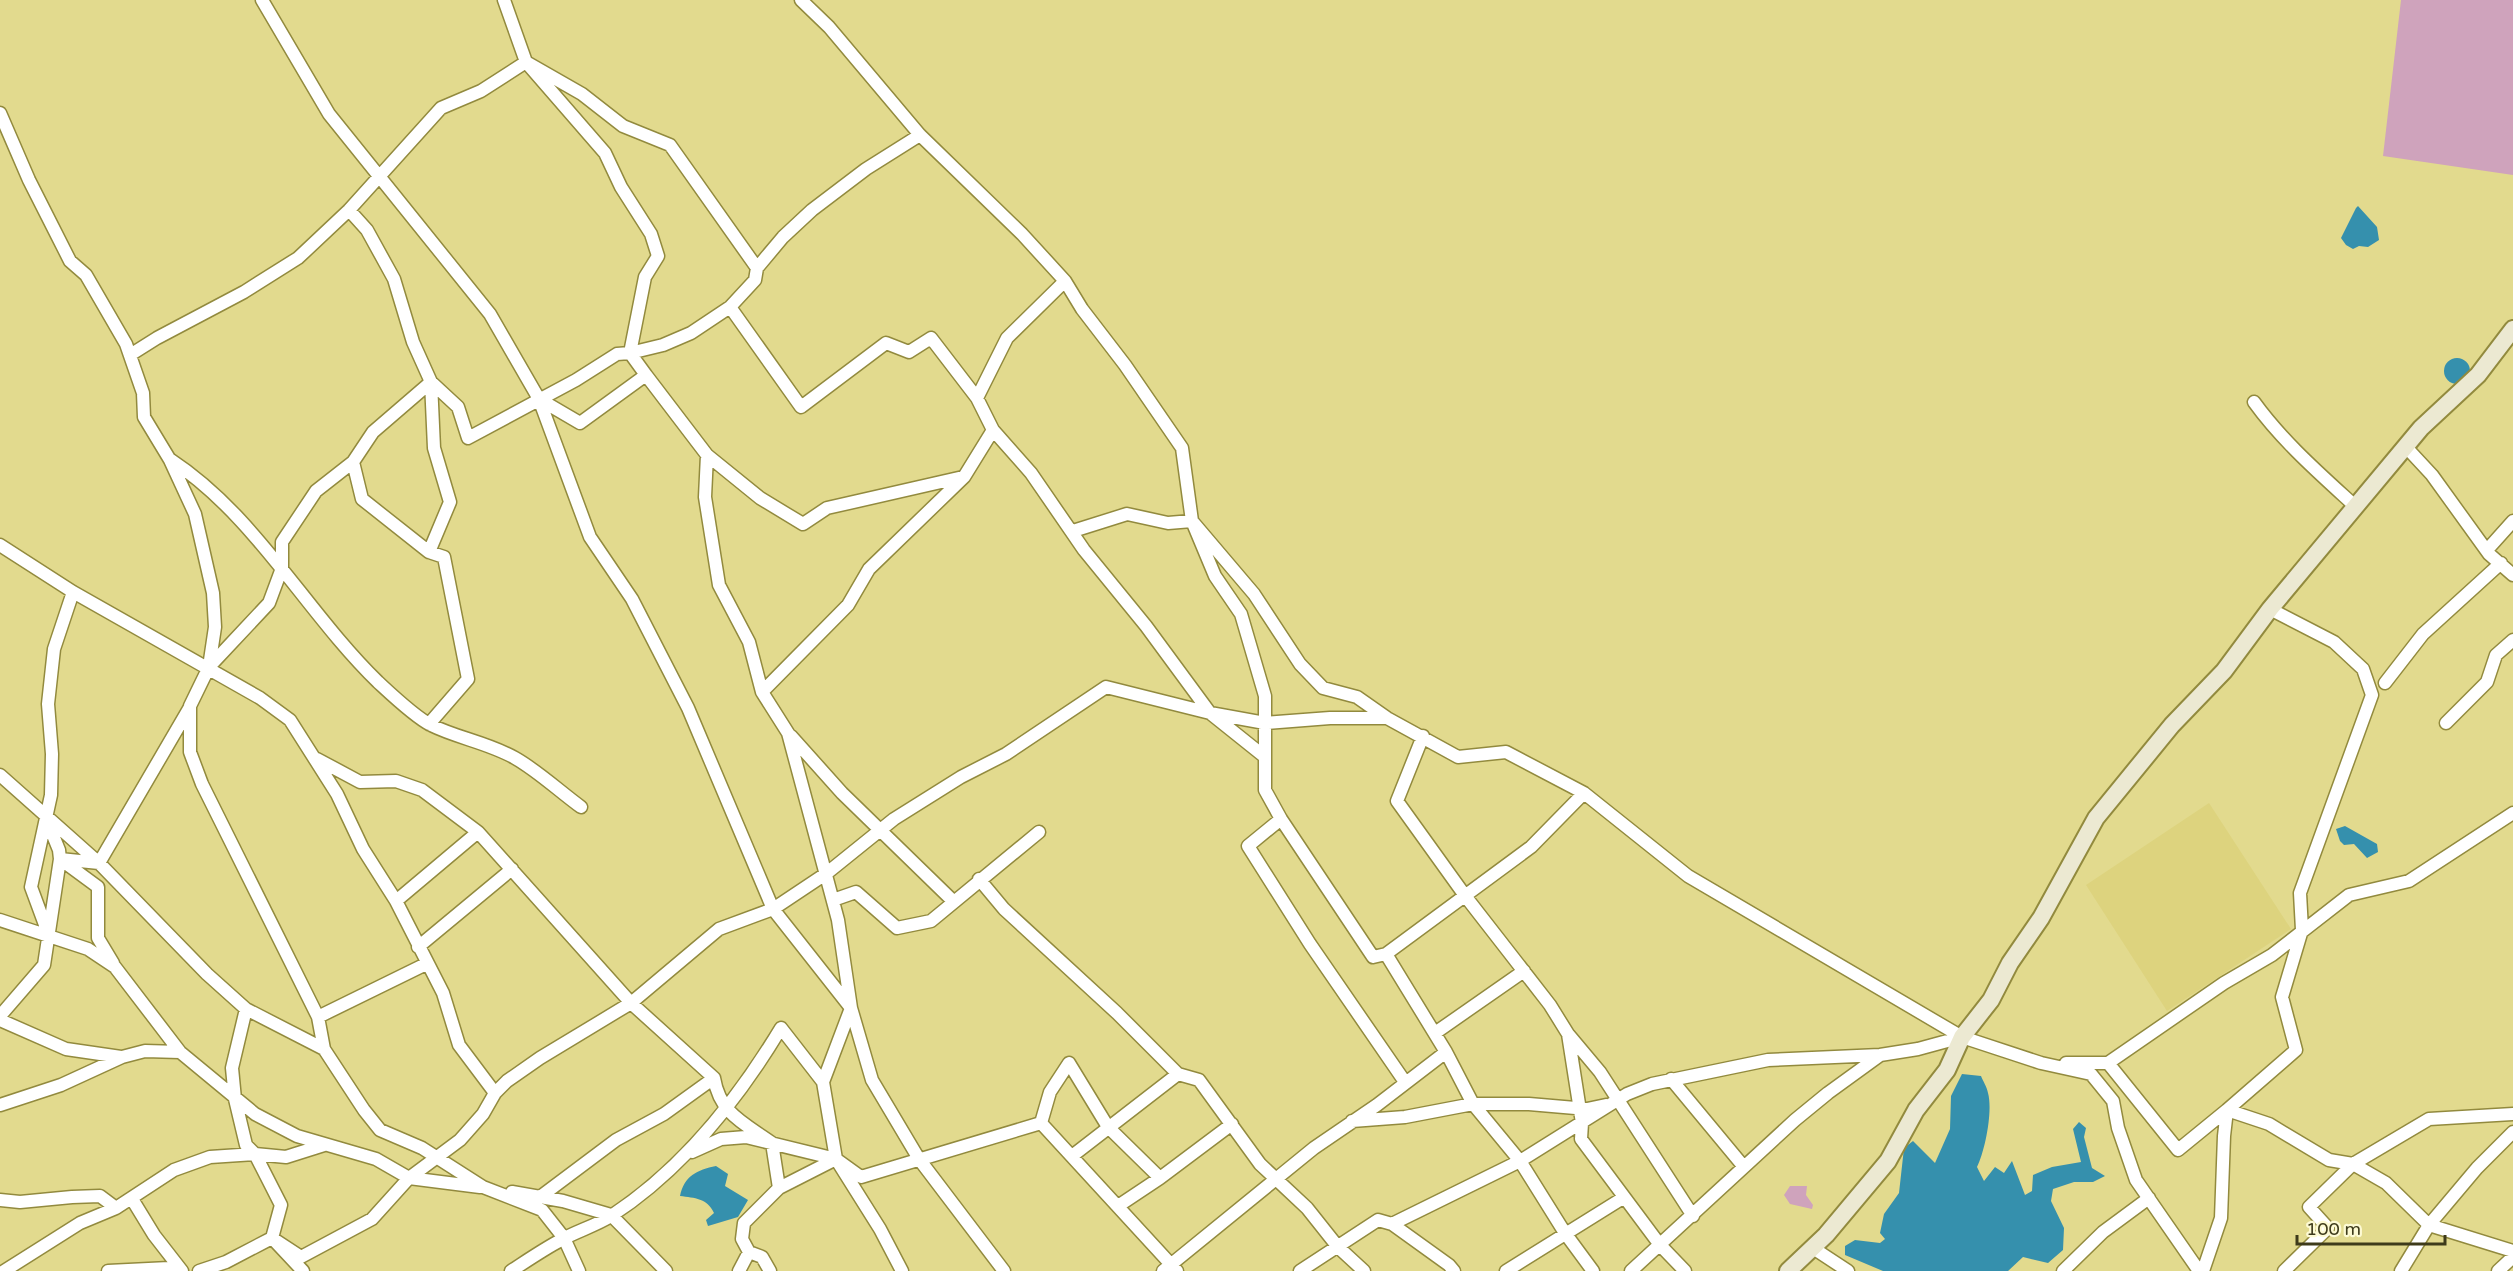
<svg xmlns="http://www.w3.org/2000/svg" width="2513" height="1271" viewBox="0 0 2513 1271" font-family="'Varela Round',sans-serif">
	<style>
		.built { fill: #ddd37e }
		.green { fill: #cfa3bc }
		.water { fill: #3590ad }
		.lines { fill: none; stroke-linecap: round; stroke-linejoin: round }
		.street-casing { stroke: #928a3e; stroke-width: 15 }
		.secondary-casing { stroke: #928a3e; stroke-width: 20 }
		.street { stroke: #fff; stroke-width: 12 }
		.secondary { stroke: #ece9d2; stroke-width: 16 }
	</style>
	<rect width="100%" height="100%" fill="#e2da8e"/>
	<path class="built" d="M2209,803L2291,929L2167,1011L2086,885Z"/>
	<path class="green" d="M2401,0H2513V175L2383,156Z
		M1790,1186H1807L1806,1195L1813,1205L1812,1209L1790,1204L1784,1195Z"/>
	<path class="water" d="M2358,206L2377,227L2379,240L2368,247L2359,246L2353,249L2346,245L2341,238L2356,208Z
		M2444 371a13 13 0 1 1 26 0a13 13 0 1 1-26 0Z
		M2345,826L2377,844L2378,852L2367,858L2354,844L2344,845L2340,841L2336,829Z
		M1962,1074L1981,1076C1983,1081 1987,1087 1988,1093C1993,1111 1985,1151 1977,1167L1984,1181L1995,1167L2004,1173L2012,1161L2025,1195L2032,1191L2033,1175L2052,1167L2081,1162L2073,1129L2079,1122L2086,1128L2084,1137L2092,1168L2105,1176L2093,1182H2074L2053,1189L2051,1201L2064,1228L2063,1250L2048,1263L2023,1257L2008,1271H1883L1845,1255V1246L1855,1240L1880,1243L1885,1239L1880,1233L1884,1214L1899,1193L1904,1148L1913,1141L1935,1163L1950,1129L1951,1096Z
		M716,1166L728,1174L725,1186L748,1200L738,1217L708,1226L706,1220L714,1213C707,1198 695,1198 680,1196C684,1176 697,1170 716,1166Z"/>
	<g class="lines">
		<defs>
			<path id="street" d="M262,0L329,114L490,314L539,399L590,537L632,599L688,708L773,909L851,1008L872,1080L919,1159L1004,1271
				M504,0L526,62L582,94L623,126L670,145L757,268
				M801,0L829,27L920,135L1022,234L1065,281L1082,309L1125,365L1182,448L1192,521L1215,576L1241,614L1265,696V790L1281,819L1373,957L1386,954L1446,1052L1473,1104L1520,1161L1565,1233L1593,1271
				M0,113L29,180L70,261L86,275L126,344L143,393L144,417L170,460L195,514L213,593L215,627L209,667L190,706V752L202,784L318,1017L324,1049L364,1110L380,1130L422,1148L483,1187L542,1210L564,1238L579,1271
				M349,210L367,230L394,279L413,342L431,382L434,448L450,502L429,552L444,557L468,679L429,724
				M730,307L755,280L757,268L783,237L812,210L866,169L920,135
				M130,355L157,338L244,292L298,258L349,210L441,108L481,91L526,62L605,153L621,187L651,234L658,256L645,277L630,353L646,375
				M431,382L458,407L468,438L576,380L617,354L630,353L663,345L691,333L730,307L801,407L886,343L909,352L931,338L977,398L993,430L964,477L869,569L848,605L762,692
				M977,398L1007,338L1065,281
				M539,399L580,423L646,375L707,455L760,498L803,524L827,508L963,477
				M2254,402C2283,442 2320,474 2356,507
				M993,430L1031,473L1084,550L1146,626L1210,713L1265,723L1330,718H1387
				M2406,447L2432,475L2489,554L2513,575
				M707,455L705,497L719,585L749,642L762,692L788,733L838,920L851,1008L823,1082L836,1159L880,1229L902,1271
				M171,460C256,516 306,612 378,682C391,694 415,717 431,725C457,738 489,743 515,758C538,771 559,791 581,807
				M353,462L362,499L429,552
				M1073,531L1127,514L1168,523L1192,521L1254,594L1300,664L1323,688L1357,697L1387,718L1458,757L1506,752L1584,793L1688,876L1962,1037L2041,1063L2091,1074L2113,1101L2118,1128L2136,1180L2199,1271
				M0,545L73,592L260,698L290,720L337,794L363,849L396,901L443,993L459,1045L495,1093
				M2487,550L2513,521
				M209,667L269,603L282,568V542L316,491L353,462L373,432L431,382
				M2385,683L2423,634L2501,563
				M2446,723L2487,682L2496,655L2513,640
				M791,736L842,793L953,901
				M1423,736L1397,801L1466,897L1550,1005L1568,1034L1582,1123L1581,1139L1660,1245L1685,1271
				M317,759L360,782L396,781L422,790L478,832L631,1003L714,1078C720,1114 744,1123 772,1143L779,1188
				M0,775L99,863L207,974L246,1009L324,1049
				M46,818L59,850L60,859L98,887V938L113,963
				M1281,819L1248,846L1310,944L1405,1082
				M979,879L1004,909L1117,1013L1178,1074L1199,1080L1260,1164L1307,1208L1338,1247L1364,1271
				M833,900L856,892L897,928L931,921L1039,832
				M396,901L478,832
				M0,920L88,949L115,967L180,1052L255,1114L297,1136L376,1159L409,1178L480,1187
				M48,933L31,887L51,795L52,754L48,704L54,649L73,592
				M418,947L512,869
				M1386,954L1531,847L1584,793
				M246,1009L232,1068L235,1099L246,1145L255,1154L281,1205L272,1238L303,1271
				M0,1016L44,965L60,859L99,863L190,707
				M318,1017L426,964
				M0,1020L66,1049L121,1057
				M1435,1033L1524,971
				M1569,1035L1600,1072L1693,1216
				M2066,1063H2108L2178,1150L2227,1110L2269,1124L2329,1160L2353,1164L2386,1183L2429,1225L2513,1251
				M2108,1063L2224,983L2272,955L2349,895L2409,881L2513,813
				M1671,1079L1744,1167
				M0,1105L61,1085L122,1057L145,1051L180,1052
				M1352,1121L1405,1117L1473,1104H1529L1587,1109L1606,1105
				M1041,1123L1050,1092L1069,1063L1108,1127L1160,1178
				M1041,1123L1177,1271
				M692,1152L721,1139L746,1137L836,1159
				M1072,1156L1178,1074
				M512,1192L563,1201L611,1215L666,1271
				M540,1197L616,1140L664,1114L714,1078
				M132,1199L154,1235L182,1271
				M0,1200L20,1202L72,1197L100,1196L116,1208
				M1118,1206L1160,1178L1232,1124
				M1392,1224L1449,1265L1454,1271
				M1813,1248L1848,1271
				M749,1252L762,1257L770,1271
				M4,1271L80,1223L116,1208L174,1170L210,1157L255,1154L286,1157L324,1145
				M108,1271L169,1268L175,1271
				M199,1271L226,1262L272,1238L301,1257L372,1219L409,1178L460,1140L483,1114L495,1093L507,1081L540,1058L631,1003L719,929L773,909L827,873L894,819L961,777L1006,754L1106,687L1210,713L1265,757
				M511,1271C528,1260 544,1249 561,1240C577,1231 595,1226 611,1216C683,1169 737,1101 781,1028L823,1082
				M739,1271L749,1252L742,1239L744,1223L779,1188L836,1159L861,1177L1041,1123
				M1163,1271L1314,1148L1377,1105L1446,1052
				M1300,1271L1378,1220L1392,1224L1520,1161L1627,1094L1652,1084L1768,1060L1880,1055L1918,1049L1962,1037
				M1506,1271L1623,1198
				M1631,1271L1795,1120L1828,1093L1879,1056
				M2063,1271L2103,1232L2149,1198
				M2203,1271L2221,1218L2224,1136L2227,1110L2296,1050L2282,997L2302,930L2300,893L2372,695L2363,669L2334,642L2270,609
				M2284,1271L2328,1228L2309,1207L2353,1164L2429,1119L2513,1114
				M2401,1271L2429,1225L2477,1168L2513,1132
				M2498,1271L2513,1257"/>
			<path id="secondary" d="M1788,1271L1826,1235L1888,1161L1916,1110L1947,1070L1962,1037L1991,1000L2010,963L2041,918L2096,818L2172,725L2224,671L2270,609L2421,428L2478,375L2513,329"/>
		</defs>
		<use href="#street" class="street-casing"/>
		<use href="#secondary" class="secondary-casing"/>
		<use href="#street" class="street"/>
		<use href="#secondary" class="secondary"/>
	</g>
	<path d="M2297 1235v9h148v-9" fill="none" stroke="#3e3b1b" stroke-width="3"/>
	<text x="2306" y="1235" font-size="18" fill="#3e3b1b" stroke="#fdfad4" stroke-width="4.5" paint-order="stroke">100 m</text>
</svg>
